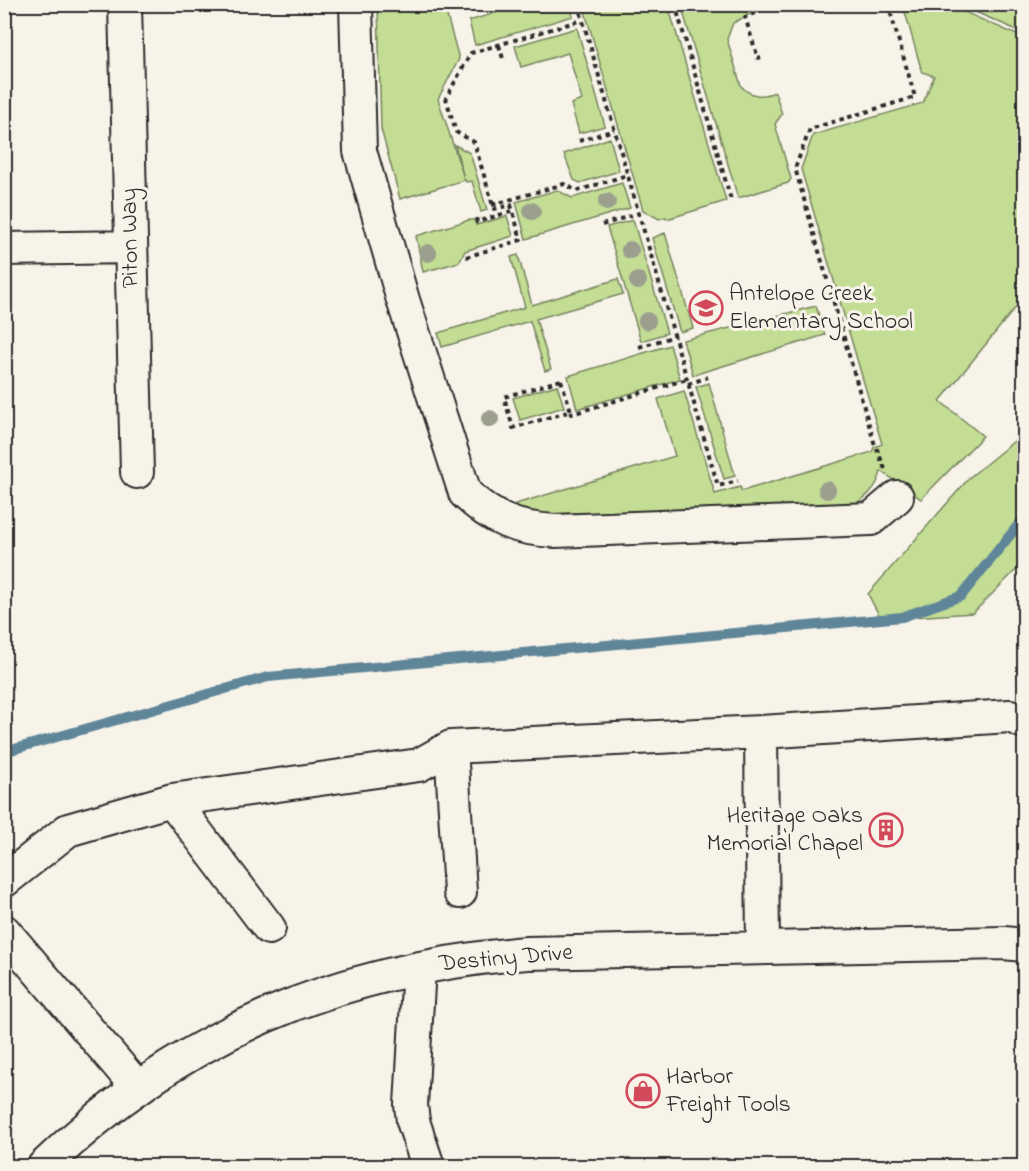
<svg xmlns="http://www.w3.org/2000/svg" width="1029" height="1171" viewBox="0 0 1029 1171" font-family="'Indie Flower',sans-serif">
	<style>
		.green { fill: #c3dd94; stroke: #778460; stroke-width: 1.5 }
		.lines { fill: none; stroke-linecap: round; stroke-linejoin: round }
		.stream { stroke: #5f8599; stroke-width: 10 }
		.minor-casing { stroke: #2b2b2b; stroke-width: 36 }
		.path { stroke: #2b2b2b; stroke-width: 4; stroke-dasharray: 4.5 4.5; stroke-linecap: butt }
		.minor { stroke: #f7f3e8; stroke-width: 32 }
		.tree { fill: #9c9e8e }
		.labels { text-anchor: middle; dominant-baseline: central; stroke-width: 6; stroke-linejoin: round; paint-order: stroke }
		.street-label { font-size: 24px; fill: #2b2b2b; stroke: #f7f3e8 }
		.poi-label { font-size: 24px; fill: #2b2b2b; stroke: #f7f3e8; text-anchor: start }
	</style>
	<rect width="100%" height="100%" fill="#f7f3e8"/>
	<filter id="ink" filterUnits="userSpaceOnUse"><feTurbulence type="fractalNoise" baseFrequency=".0167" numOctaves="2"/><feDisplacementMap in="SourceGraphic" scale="12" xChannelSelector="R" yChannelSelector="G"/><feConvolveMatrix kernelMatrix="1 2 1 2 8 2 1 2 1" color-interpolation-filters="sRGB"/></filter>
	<g filter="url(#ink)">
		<path class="green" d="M524,4L570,5L573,16L475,45L469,21Z
			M378,5H444L459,59L438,99L464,178L455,145L470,153L487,210L481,212L472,181L466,182L465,180L400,199L381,129Z
			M583,5H668L726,201L667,219L666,217L659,219L643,210Z
			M681,5H750L752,13L733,23L727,39L741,86C751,97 762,97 775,92L782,114L775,124L791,179L788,183L738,198Z
			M903,5H1024V33L964,7L962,11L1024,38V297L940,401L983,436L921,499L881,471C878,489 863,500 848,509L538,514L509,506L675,456L658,399L684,391L715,494L740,487L742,491L872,452L874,447L882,444L801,169L813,135L923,103L934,76L922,72Z
			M577,28L605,126L579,133L571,104L582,100L568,53L521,67L515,46Z
			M610,138L619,171L580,183L574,180L564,154Z
			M622,183L630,208L526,239L516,202L557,190L572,198Z
			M507,216L513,236L465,251L459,262L423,272L416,236L469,220H474L476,225Z
			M633,220L667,333L641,341L607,227Z
			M665,233L693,328L680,332L652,238Z
			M518,255L532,305L618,279L623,294L536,319L551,369L545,371L530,321L442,347L438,333L525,307L511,257Z
			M816,306L825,335L693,375L683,340Z
			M670,345L680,379L577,409L568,376Z
			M709,383L735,476L724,479L696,387Z
			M557,385L564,407L520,420L513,398Z
			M1024,433V562L973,613L881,619L868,594L970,477Z"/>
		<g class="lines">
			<path class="stream" d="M4,752L268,677L902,617L961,596L1024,518"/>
			<defs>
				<path id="minor" d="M125,4L137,472
					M356,4L360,151L403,300L465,493C493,520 516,529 555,531L871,519L897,497
					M4,249L131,247
					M4,881L68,830L172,800
					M460,892L451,747L761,732
					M269,928L172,800L419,765L451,747
					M4,931L138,1088
					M763,948L761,732L1010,716L1024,722
					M419,968L411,1105L413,1121L428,1166
					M44,1166C182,1033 337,969 527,953L1004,943L1024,945"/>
			</defs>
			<use href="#minor" class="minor-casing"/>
			<path class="path" d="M578,4L718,486L738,481
				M675,4L731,200
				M753,4L755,13L745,17L758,58L761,57
				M499,45L504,62
				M579,141L614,130
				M492,205L564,184L577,191L627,175
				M476,218L477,222L512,211
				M602,225L639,213
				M466,257L521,240L511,205L494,209L474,142L456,132L446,98L471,53L582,20
				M639,347L675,336
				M561,380L571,411L513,428L504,397Z
				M688,384L708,377
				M571,411L572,414L687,379
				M885,469L874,442L795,168L810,129L915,97L888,4"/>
			<use href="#minor" class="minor"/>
		</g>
		<g class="tree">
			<circle cx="607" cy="202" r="9"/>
			<circle cx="532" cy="211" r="9"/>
			<circle cx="630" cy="250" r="9"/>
			<circle cx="428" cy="253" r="9"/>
			<circle cx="638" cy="281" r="9"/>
			<circle cx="647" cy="321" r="9"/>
			<circle cx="490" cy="419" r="9"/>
			<circle cx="827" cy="490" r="9"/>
		</g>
	</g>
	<defs>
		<symbol id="school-ring" viewBox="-11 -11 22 22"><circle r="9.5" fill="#f7f3e8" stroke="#d1495b" stroke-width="1.5"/><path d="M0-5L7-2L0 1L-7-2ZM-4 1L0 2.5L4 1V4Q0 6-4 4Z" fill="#d1495b"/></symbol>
		<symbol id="building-ring" viewBox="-11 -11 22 22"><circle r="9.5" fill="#f7f3e8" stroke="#d1495b" stroke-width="1.5"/><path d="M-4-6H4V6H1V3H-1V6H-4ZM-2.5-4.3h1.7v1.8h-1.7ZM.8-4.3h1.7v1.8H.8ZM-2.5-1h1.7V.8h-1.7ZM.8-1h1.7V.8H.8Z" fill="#d1495b"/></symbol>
		<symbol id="shop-ring" viewBox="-11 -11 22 22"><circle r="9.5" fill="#f7f3e8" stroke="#d1495b" stroke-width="1.5"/><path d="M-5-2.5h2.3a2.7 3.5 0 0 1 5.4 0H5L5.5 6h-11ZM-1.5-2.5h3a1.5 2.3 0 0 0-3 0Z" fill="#d1495b"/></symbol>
	</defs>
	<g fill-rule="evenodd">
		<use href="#school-ring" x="687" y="289" width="38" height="38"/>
		<use href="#building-ring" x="867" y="811" width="38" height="38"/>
		<use href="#shop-ring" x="624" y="1072" width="38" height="38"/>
	</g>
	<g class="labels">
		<g class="street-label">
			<text transform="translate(131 238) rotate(-91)">Piton Way</text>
			<text transform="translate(506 959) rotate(-5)">Destiny Drive</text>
		</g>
		<g class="poi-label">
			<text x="729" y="294">Antelope Creek<tspan x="729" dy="28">Elementary School</tspan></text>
			<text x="863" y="816" text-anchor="end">Heritage Oaks<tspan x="863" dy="28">Memorial Chapel</tspan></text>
			<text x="666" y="1077">Harbor<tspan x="666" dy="28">Freight Tools</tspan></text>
		</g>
	</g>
	<rect width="1029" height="1171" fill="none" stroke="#f7f3e8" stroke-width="24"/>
	<rect x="12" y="12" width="1005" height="1147" fill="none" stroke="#2b2b2b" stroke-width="2" filter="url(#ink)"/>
</svg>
